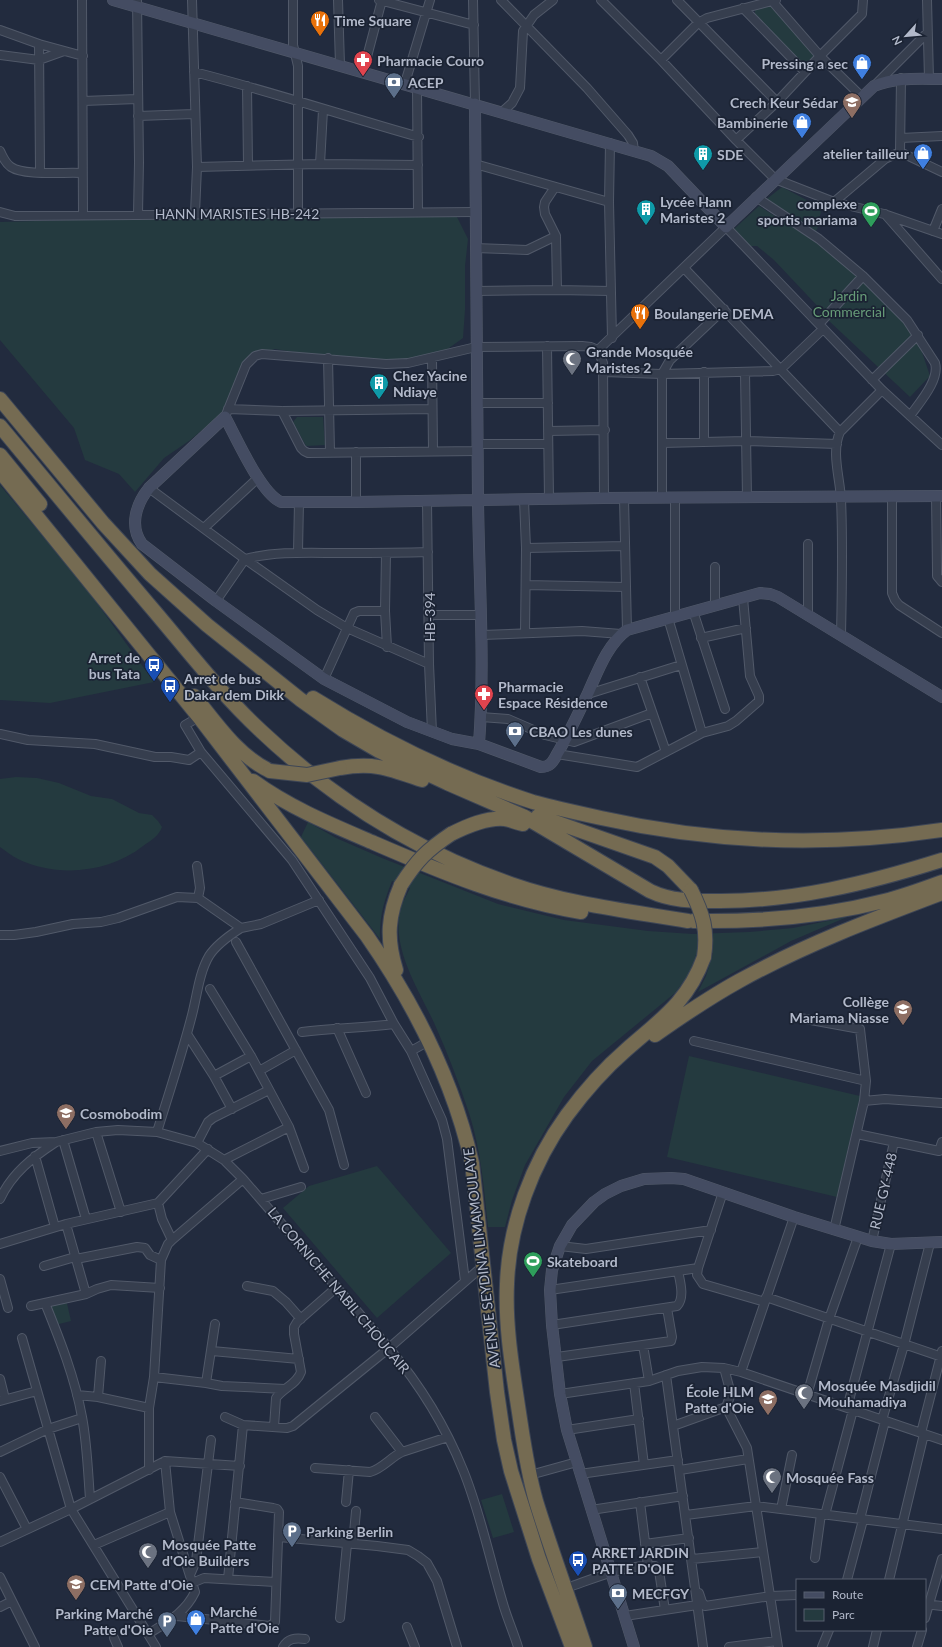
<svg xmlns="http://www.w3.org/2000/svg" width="942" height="1647" viewBox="0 0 942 1647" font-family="Lato,sans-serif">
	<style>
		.green { fill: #243a3f }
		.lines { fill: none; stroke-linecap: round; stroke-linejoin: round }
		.street-casing { stroke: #515969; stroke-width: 10 }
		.secondary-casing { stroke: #515969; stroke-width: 12 }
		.highway-casing { stroke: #3e4656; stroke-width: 16 }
		.street { stroke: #363e4e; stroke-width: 8 }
		.secondary { stroke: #444c62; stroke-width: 11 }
		.highway { stroke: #756b52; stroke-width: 14 }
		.highway-bridge-casing { stroke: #3e4656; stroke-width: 16; stroke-linecap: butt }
		.highway-bridge { stroke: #756b52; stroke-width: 14 }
		.labels { text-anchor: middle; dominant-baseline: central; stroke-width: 3.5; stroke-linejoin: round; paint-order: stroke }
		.poi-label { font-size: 14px; font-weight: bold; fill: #b2b9ca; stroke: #1b2333; text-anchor: start }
		.street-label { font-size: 14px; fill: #b2b9ca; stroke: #1b2333 }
		.park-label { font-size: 14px; fill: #679c78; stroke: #1b2333 }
	</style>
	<rect width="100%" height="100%" fill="#222b3e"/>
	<path class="green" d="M767,6L773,7L814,56L807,64L802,65L755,14V10Z
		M782,187L818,206L821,212L819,219L821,221L815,233L764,201Z
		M759,206L826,248L847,265L916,334L930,376L910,397L828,320L824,313L774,260L757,246H748L733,230Z
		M425,214L457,217L468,239L465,266V310L463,338L442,353L405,361H381L313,355L275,349L248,358L224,412L189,441L164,458L135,492L119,474L85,460L74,428L0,340V222L142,218Z
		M297,417H323L325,445L306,446L293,422Z
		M0,485L86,588L154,682L50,703L0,700Z
		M16,777L37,778L59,783L91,796L112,799L139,813L152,815L158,821L162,827C159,836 150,841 143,846C109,873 57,878 18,859C12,856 6,851 0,847V779Z
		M308,822L336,838L382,858L498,904L564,920L648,931L693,934L749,932L793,928L847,917L791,941L698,992L706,976L713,953L696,955L690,973L675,993L592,1061L564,1097L525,1165L512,1200L505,1227H488C484,1188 481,1150 469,1113C459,1083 448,1054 435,1025C419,989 388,945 402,904C404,899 408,893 410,888L392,881C383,904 380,915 380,939L301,837Z
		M689,1056L860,1096L837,1197L667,1157Z
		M377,1166L451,1253L377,1318L283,1208L309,1186Z
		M66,1299L71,1321L55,1325L50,1303Z
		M502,1494L514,1532L493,1538L481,1500Z"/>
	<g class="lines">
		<defs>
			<path id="street" d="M82,0L83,215
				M137,0L139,162L138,214
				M192,0L197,167L195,213
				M293,0V45L298,66V213
				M338,0L340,65
				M379,0L474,25
				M473,0L475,104
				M501,0L587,88L628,135L633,143L634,151
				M601,0L661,60L736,140L775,179L834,202L884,214L942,234
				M677,0L777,102
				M927,0L929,79
				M772,1L820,56L862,97
				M743,8L805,72
				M0,30L39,44L83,56
				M39,44L40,172
				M0,55L39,60L64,51
				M661,60L698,23L707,18L776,0
				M194,72C270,91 344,116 419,137
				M363,72L382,0
				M405,83L430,0
				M876,84L927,33
				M247,86L248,165
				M417,87L418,212
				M83,101L137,99
				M502,112L512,103L520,88L523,31L534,15L553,0
				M138,116L194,114
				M901,138L942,136
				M736,140L777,102L820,56L862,14L863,0
				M610,143L609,202L612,338
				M0,151C3,157 5,163 11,167C24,176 64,172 81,173
				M900,152L901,78
				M320,164L323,110
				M475,164L609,202
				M197,167L320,164L418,165
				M555,187L545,202L544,207L545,214L556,236L557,290
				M756,197L819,239L863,276L907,320L935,363C940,380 919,403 910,416
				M834,202L885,159L900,152L942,172
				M0,212L15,216L474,212
				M885,214L942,279
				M933,231L942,209
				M475,248L527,250L556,236
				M684,268L840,432
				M476,291L557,290L611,291
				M819,324L863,276
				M547,346L549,499
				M598,350L726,227L882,390L942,445
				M328,358L330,452
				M432,358L433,451
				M604,372L662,374L773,371L781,369L823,329
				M745,372L747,498
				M872,380L918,335
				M477,403H548
				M228,409L282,411L432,409
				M282,411L301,448L304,451L308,453L477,451
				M225,417L246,365L255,356L262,354L386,364L408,363L476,347L582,346L591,347L598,350L603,363L604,498
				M548,431L605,430
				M704,442V372
				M662,443L745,441L837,444
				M477,444H548
				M149,488L245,559L317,610L347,628L429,664
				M892,496V593L895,600L899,605L942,633
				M936,496L937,570V576L942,582
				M624,498L627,630
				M662,498V374L670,360L724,309
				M524,500L526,548L525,633
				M427,501L429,664L432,732
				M356,502V452
				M204,528L258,478
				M808,544V615
				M526,548L625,546
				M298,552L299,502
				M386,553L385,611L387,647
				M526,585L626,587
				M216,601L245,559C276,551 309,553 341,553C370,553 399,553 428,552
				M715,605V567
				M693,611L725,709
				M429,615H480
				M675,616V498
				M668,618L702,733
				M482,635L582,631L621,634
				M841,635C842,590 843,544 841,499C840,478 831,452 840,432L882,390
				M701,638L746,628
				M640,677L666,752
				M324,679L354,613L359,611H385
				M588,694L681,665
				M199,717L185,725L201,752L292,860L370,978L394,1024L411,1051L442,1120L447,1139L465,1281
				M481,717L508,719L545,735L574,742L652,713
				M0,734L28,740L95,744L155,757H171L189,760L201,752
				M557,754L637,767L702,733L728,726L736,721L759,701V696L750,676L743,598
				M197,866L200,888L198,898L241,928L261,924L319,900
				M0,935H14L36,932L73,924L101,922L118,918L177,897L198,898
				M236,942L329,1110L344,1165
				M210,989L251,1056L289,1127
				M800,1018L860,1029L866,1081L864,1101L834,1230
				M337,1028L366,1093
				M302,1032C333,1028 363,1028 394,1024
				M187,1034L214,1076L232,1109
				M694,1041L866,1081
				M411,1051L429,1041
				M259,1071L296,1050
				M214,1076L251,1056
				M864,1101L885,1099L942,1103
				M96,1132L121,1212
				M157,1132C169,1093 182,1054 192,1015C197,996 199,973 209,956C216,945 230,935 241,928
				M857,1134L939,1151L942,1142
				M63,1140L86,1219
				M197,1143L208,1122L213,1118L269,1090
				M0,1151L32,1143L56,1142L96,1132L118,1130L157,1132L197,1143L224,1160L243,1179L389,1348C420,1385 445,1425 463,1470C481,1514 490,1561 504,1607C508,1620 514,1634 518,1647
				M35,1156L55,1227
				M224,1160L289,1127L304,1168
				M723,1192L698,1268L697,1275L703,1284L765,1302
				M0,1199C12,1173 33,1157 56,1142
				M261,1199L301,1187
				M158,1203L162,1219L172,1240
				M66,1224L86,1294
				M872,1241L894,1142
				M0,1244L66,1224L158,1203L208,1149
				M560,1246L586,1249L711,1230
				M76,1259L137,1247L145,1248L150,1255L161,1260
				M44,1266L75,1257
				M0,1279L8,1308
				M247,1286L273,1291L286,1302L301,1319
				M550,1290L698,1268
				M766,1297L942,1357
				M45,1303C60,1340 75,1378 82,1417C87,1443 88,1472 90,1499
				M31,1306L86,1294L97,1289L111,1285L160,1288
				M552,1325L677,1306C685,1298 680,1281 678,1271
				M22,1338L71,1509L156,1647
				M643,1345L649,1381
				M212,1351L299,1359
				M557,1357L671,1341L672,1337L667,1308
				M741,1372L794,1217
				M666,1375L703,1647
				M154,1377L206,1383L215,1324
				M0,1379L5,1399
				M206,1383L222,1386L285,1389
				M634,1383L644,1465
				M560,1394L649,1381L678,1371L702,1367L724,1368L741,1372L942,1440
				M77,1395L98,1397L149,1408
				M807,1395L829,1319L858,1237
				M98,1397L101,1361
				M0,1401L37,1391
				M726,1407L747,1448L778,1647
				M847,1408L891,1244
				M225,1417L243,1425L287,1428L293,1426L389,1348L484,1265
				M375,1417L402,1452
				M882,1420L904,1345L930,1243
				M673,1426L726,1407L731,1394L724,1368
				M274,1427L276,1398C283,1388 297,1384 301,1372L294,1334V1327L297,1322L337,1287
				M567,1430L639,1419
				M921,1433L942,1351
				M0,1452L48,1429L82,1418
				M315,1468L370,1472C382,1469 391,1457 402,1452L448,1437
				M149,1470V1408L154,1377L161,1260L168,1244L172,1240L243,1179
				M680,1470L748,1459
				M580,1474L678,1460
				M530,1475L577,1462
				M0,1477L27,1529
				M346,1502L349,1470
				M640,1502L648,1566
				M781,1509L792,1455
				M591,1510L683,1496
				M686,1515L756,1506L942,1529
				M825,1515L853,1410
				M860,1519L885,1421
				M279,1537L377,1546L408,1550L418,1556L427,1563L437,1581L457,1647
				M0,1542L71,1509L165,1461L240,1466
				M353,1544L356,1511
				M645,1544L689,1538
				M94,1545L170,1512
				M815,1558L821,1514
				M692,1559L763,1552
				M190,1575L196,1561L211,1440
				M0,1577L35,1647
				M228,1579L243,1425
				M847,1580L863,1520
				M889,1580L924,1434
				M192,1583L204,1578L275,1582
				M566,1588C593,1579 626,1564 655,1566L659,1571L665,1610
				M699,1593L702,1602L705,1606L771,1596L797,1595
				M925,1604L942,1606
				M0,1607L12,1601
				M177,1616L270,1626L275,1622L279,1512L277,1509L273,1508L235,1502
				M625,1616L697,1605
				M340,1618L347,1544
				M925,1618L942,1559
				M407,1627L415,1647
				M148,1634C167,1622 185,1613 195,1592L170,1512L165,1461
				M114,1638L118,1647
				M283,1647C288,1638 295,1638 305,1639
				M729,1647L777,1641
				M822,1647L829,1630
				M873,1647L877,1630
				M917,1647L922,1630"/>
			<path id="secondary" d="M113,0L651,156L668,166L726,227L874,86C896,77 918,79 942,79
				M475,104C475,236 476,368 478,500C479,581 485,663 479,744
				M942,496L604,498L356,502H281C261,494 236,437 225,417L149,488C136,504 129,526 142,544L216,601L324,679L407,722L452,739L479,744L541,767C550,767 553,762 557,754C569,734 578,714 588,693C598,671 607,645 627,630L760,593L770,594L778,597L942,697
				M634,1647L567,1430L560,1394L552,1325L550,1290L552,1270L560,1246L572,1225L594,1202L605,1194L621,1186L644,1179L671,1178L684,1179L794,1217L872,1241L891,1244L942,1242"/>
			<path id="highway" d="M0,399L103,523L150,574L207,625L301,700L343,730L379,751L447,783L525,817L650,891C671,901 692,901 715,901C792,902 869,883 942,860
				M0,426C50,486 99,546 150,606C186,648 220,693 261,731C333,799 418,852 511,884C568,904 629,911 688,921
				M0,455L40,504
				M0,471L199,717L367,936C415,1005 453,1080 472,1163L497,1392L504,1440L511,1471L539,1559L572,1647
				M194,696C217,724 237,755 270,771
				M313,698C382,741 455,777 533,802C555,808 578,813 601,818C713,843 829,847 942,830
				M340,768C375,762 390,769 422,780
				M253,781C290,808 332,825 374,843C441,872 508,900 581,912
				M538,816L655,857L668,866L691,890
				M451,834C467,826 487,817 505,819C511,820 517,823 523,824
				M693,921C756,922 822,917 884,901C904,896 923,889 942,882
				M396,970C386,938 388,915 401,885
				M655,1035C682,1016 710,997 739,981C804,945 873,919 942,893
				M585,1647C569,1598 551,1550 536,1501C527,1470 523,1438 518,1406C512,1366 505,1325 507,1284C509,1225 532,1163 567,1115C584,1092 604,1069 626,1050C660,1020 688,1002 704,957"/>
		</defs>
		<use href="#street" class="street-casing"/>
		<use href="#secondary" class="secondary-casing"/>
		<use href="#highway" class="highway-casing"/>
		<use href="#street" class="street"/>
		<use href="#secondary" class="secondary"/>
		<use href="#highway" class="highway"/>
		<defs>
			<path id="highway-bridge" d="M270,771L307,775L340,768
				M401,885C417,860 427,850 451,834
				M691,890C703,914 708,930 704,957"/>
		</defs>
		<use href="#highway-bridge" class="highway-bridge-casing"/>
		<use href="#highway-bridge" class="highway-bridge"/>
	</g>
	<defs>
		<symbol id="restaurant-pin" viewBox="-11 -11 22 30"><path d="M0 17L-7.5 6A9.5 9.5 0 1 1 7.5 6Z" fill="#e8710a" stroke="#1b2333"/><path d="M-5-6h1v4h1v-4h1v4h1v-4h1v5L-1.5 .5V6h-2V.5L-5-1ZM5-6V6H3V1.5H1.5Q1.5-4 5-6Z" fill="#fff"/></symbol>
		<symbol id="pharmacy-pin" viewBox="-11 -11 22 30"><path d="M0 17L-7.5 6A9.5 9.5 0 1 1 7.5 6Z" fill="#e0444e" stroke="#1b2333"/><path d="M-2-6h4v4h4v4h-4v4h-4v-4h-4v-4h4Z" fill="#fff"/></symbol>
		<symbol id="shop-pin" viewBox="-11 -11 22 30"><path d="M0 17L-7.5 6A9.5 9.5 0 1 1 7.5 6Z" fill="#3f7fe0" stroke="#1b2333"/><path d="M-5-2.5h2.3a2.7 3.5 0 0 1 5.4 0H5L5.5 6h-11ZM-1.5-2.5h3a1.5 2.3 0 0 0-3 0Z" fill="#fff"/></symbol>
		<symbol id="bank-pin" viewBox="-11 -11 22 30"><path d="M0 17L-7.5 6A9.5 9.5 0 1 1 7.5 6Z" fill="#5c6f8a" stroke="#1b2333"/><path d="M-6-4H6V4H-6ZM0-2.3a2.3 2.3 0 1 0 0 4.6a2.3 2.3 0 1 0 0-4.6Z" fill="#fff"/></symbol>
		<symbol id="school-pin" viewBox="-11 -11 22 30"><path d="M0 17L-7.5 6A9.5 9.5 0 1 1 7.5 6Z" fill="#8d6e63" stroke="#1b2333"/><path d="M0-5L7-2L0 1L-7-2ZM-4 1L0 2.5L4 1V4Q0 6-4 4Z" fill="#fff"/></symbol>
		<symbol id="building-pin" viewBox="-11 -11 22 30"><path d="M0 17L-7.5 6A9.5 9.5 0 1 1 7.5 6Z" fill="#0f9aa8" stroke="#1b2333"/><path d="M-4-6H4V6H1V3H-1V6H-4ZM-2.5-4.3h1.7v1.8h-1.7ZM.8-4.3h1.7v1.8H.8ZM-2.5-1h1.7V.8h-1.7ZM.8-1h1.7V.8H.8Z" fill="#fff"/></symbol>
		<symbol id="stadium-pin" viewBox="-11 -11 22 30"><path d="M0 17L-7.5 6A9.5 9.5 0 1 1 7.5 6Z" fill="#2e9e5b" stroke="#1b2333"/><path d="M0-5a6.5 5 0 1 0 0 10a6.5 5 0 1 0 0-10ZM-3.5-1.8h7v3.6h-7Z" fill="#fff"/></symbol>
		<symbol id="mosque-pin" viewBox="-11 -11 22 30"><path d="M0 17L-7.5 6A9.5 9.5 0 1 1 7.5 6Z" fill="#6b7280" stroke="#1b2333"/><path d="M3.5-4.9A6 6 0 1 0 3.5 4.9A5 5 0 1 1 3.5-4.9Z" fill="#fff"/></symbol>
		<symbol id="bus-pin" viewBox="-11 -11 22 30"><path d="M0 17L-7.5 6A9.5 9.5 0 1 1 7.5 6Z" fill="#1a4fb4" stroke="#1b2333"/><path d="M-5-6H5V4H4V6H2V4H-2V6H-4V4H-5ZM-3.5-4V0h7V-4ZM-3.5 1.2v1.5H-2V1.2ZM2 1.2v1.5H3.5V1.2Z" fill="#fff"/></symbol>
		<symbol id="parking-pin" viewBox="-11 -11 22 30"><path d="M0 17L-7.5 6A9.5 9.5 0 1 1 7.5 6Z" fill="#5c6f8a" stroke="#1b2333"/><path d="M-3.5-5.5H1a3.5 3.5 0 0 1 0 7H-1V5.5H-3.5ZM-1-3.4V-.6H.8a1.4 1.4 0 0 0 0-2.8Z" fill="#fff"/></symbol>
		<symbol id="university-pin" viewBox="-11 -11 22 30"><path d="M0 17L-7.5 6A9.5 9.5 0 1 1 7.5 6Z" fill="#8d6e63" stroke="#1b2333"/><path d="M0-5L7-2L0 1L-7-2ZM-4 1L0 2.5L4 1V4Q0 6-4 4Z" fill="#fff"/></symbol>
	</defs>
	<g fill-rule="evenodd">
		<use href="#restaurant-pin" x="309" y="9" width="22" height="30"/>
		<use href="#pharmacy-pin" x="352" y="49" width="22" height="30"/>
		<use href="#shop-pin" x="851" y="52" width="22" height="30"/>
		<use href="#bank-pin" x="383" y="71" width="22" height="30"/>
		<use href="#school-pin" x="841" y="91" width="22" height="30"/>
		<use href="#shop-pin" x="791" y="111" width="22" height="30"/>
		<use href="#shop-pin" x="912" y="142" width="22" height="30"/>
		<use href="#building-pin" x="692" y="143" width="22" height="30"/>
		<use href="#building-pin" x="635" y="198" width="22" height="30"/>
		<use href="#stadium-pin" x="860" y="200" width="22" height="30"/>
		<use href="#restaurant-pin" x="629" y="302" width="22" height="30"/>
		<use href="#mosque-pin" x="561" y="348" width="22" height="30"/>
		<use href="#building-pin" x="368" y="372" width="22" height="30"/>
		<use href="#bus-pin" x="143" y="654" width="22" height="30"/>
		<use href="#bus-pin" x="159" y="675" width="22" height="30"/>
		<use href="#pharmacy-pin" x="473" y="683" width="22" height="30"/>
		<use href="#bank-pin" x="504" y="720" width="22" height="30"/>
		<use href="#school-pin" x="892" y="998" width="22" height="30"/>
		<use href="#school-pin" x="55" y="1102" width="22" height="30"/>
		<use href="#stadium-pin" x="522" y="1250" width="22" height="30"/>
		<use href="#mosque-pin" x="793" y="1382" width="22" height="30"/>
		<use href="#school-pin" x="757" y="1388" width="22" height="30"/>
		<use href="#mosque-pin" x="761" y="1466" width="22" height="30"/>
		<use href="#parking-pin" x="281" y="1520" width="22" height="30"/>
		<use href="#mosque-pin" x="137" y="1541" width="22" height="30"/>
		<use href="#bus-pin" x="567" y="1549" width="22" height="30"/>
		<use href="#university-pin" x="65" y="1573" width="22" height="30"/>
		<use href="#bank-pin" x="607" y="1582" width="22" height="30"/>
		<use href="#shop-pin" x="185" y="1608" width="22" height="30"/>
		<use href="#parking-pin" x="156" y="1610" width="22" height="30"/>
	</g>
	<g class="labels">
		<g class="poi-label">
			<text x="334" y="20">Time Square</text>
			<text x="377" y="60">Pharmacie Couro</text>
			<text x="848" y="63" text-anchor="end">Pressing a sec</text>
			<text x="408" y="82">ACEP</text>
			<text x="838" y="102" text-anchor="end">Crech Keur Sédar</text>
			<text x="788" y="122" text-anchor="end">Bambinerie</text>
			<text x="909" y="153" text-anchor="end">atelier tailleur</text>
			<text x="717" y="154">SDE</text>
			<text x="660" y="201">Lycée Hann<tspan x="660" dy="16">Maristes 2</tspan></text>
			<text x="857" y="203" text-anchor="end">complexe<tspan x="857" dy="16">sportis mariama</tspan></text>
			<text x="654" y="313">Boulangerie DEMA</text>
			<text x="586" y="351">Grande Mosquée<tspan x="586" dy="16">Maristes 2</tspan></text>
			<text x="393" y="375">Chez Yacine<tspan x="393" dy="16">Ndiaye</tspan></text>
			<text x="140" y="657" text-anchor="end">Arret de<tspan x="140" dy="16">bus Tata</tspan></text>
			<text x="184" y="678">Arret de bus<tspan x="184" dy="16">Dakar dem Dikk</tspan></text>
			<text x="498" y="686">Pharmacie<tspan x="498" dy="16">Espace Résidence</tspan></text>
			<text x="529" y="731">CBAO Les dunes</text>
			<text x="889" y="1001" text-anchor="end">Collège<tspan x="889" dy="16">Mariama Niasse</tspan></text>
			<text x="80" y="1113">Cosmobodim</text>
			<text x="547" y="1261">Skateboard</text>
			<text x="818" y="1385">Mosquée Masdjidil<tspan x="818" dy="16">Mouhamadiya</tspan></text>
			<text x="754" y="1391" text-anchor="end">École HLM<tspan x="754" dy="16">Patte d'Oie</tspan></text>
			<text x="786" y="1477">Mosquée Fass</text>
			<text x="306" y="1531">Parking Berlin</text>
			<text x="162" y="1544">Mosquée Patte<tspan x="162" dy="16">d'Oie Builders</tspan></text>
			<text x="592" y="1552">ARRET JARDIN<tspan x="592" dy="16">PATTE D'OIE</tspan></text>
			<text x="90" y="1584">CEM Patte d'Oie</text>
			<text x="632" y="1593">MECFGY</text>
			<text x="210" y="1611">Marché<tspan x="210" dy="16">Patte d'Oie</tspan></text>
			<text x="153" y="1613" text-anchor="end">Parking Marché<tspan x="153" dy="16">Patte d'Oie</tspan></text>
		</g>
		<g class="street-label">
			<text x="237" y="213">HANN MARISTES HB-242</text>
			<text transform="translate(429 617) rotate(-90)">HB-394</text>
			<text transform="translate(883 1191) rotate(-77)">RUE GY-448</text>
			<text transform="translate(481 1258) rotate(-97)">AVENUE SEYDINA LIMAMOULAYE</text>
			<text transform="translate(339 1290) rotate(50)">LA CORNICHE NABIL CHOUCAIR</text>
		</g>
		<g class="park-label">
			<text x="849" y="295">Jardin<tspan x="849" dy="16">Commercial</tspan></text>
		</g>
	</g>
	<rect x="796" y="1579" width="130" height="52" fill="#1b2333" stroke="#575f6f"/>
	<rect x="804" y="1592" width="20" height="6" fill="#444c62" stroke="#575f6f"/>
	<text x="832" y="1599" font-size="12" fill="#b2b9ca">Route</text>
	<rect x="804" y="1609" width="20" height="12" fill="#243a3f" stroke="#575f6f"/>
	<text x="832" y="1619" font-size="12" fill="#b2b9ca">Parc</text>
	<g transform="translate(906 36) rotate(243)" stroke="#1b2333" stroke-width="3" paint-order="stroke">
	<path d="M0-3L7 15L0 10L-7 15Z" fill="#b2b9ca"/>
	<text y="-6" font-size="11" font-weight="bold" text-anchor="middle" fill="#b2b9ca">N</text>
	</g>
</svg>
